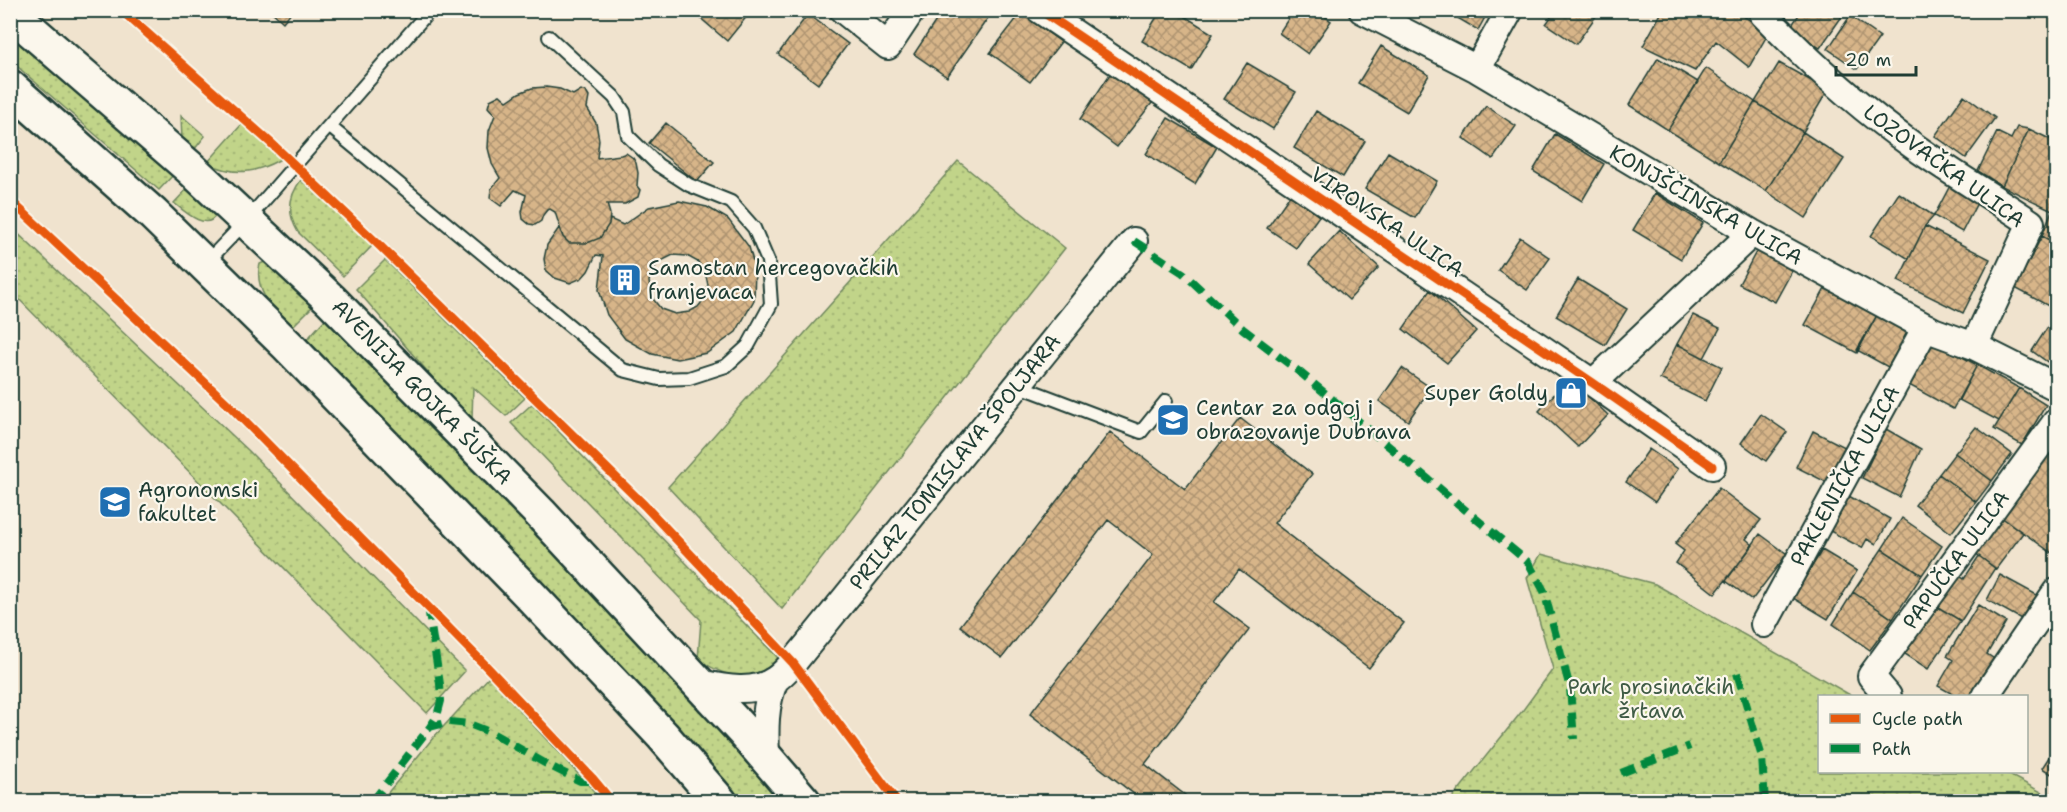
<svg xmlns="http://www.w3.org/2000/svg" width="2067" height="812" viewBox="0 0 2067 812" font-family="'Shantell Sans',sans-serif">
	<style>
		.grass { fill: url(#grass-dots); stroke: #70885e; stroke-width: 1.5 }
		.building { fill: url(#building-cross-hatch); stroke: #1f3d34; stroke-width: 1.5; fill-rule: evenodd }
		.lines { fill: none; stroke-linecap: round; stroke-linejoin: round }
		.service-casing { stroke: #1f3d34; stroke-width: 16 }
		.minor-casing { stroke: #1f3d34; stroke-width: 30 }
		.secondary-casing { stroke: #1f3d34; stroke-width: 38 }
		.service { stroke: #fbf7ec; stroke-width: 12 }
		.minor { stroke: #fbf7ec; stroke-width: 26 }
		.secondary { stroke: #fbf7ec; stroke-width: 33 }
		.quiet { stroke: #00873e; stroke-width: 8; stroke-dasharray: 15 8; stroke-linecap: butt }
		.cycleway-casing { stroke: #fbf7ec; stroke-width: 13 }
		.cycleway { stroke: #e8590c; stroke-width: 9 }
		.labels { text-anchor: middle; dominant-baseline: central; stroke-width: 4.5; stroke-linejoin: round; paint-order: stroke }
		.street-label { font-size: 21px; fill: #1f3d34; stroke: #fbf7ec }
		.poi-label { font-size: 21px; fill: #1f3d34; stroke: #fbf7ec; text-anchor: start }
		.park-label { font-size: 21px; fill: #3f5b45; stroke: #fbf7ec }
	</style>
	<defs>
		<pattern id="grass-dots" width="8" height="8" patternUnits="userSpaceOnUse" patternTransform="scale(1.5)"><rect width="8" height="8" fill="#c1d489"/><path d="M2 2h.1M6 6h.1" fill="none" stroke="#a5b777" stroke-width="1.8" stroke-linecap="round"/></pattern>
		<pattern id="building-cross-hatch" width="8" height="8" patternUnits="userSpaceOnUse" patternTransform="scale(1.5)"><rect width="8" height="8" fill="#d7b589"/><path d="M0 0l8 8M0 8l8-8" fill="none" stroke="#ae9471"/></pattern>
	</defs>
	<rect width="100%" height="100%" fill="#f0e3ce"/>
	<filter id="ink" filterUnits="userSpaceOnUse"><feTurbulence type="fractalNoise" baseFrequency=".0167" numOctaves="2"/><feDisplacementMap in="SourceGraphic" scale="12" xChannelSelector="R" yChannelSelector="G"/><feConvolveMatrix kernelMatrix="1 2 1 2 8 2 1 2 1" color-interpolation-filters="sRGB"/></filter>
	<g filter="url(#ink)">
		<path class="grass" d="M11,32L174,174L159,190L11,61Z
			M181,115L205,136L194,150L182,142Z
			M242,124L281,159C253,174 236,176 207,163Z
			M958,161L1065,248L782,609L668,487Z
			M301,180L373,245L343,276L298,232C287,214 288,197 301,180Z
			M188,188L216,215C206,232 184,211 174,203Z
			M11,227L249,451L465,671L427,713L11,291Z
			M385,260L525,398L506,416L473,387L472,419L467,417L356,289Z
			M267,261L313,306L289,330C274,312 253,289 260,264Z
			M326,318L565,559L786,801H741L499,538L303,344Z
			M532,404L780,660C752,684 727,679 698,659L701,620L511,423Z
			M1541,554L1655,584L1852,696H1820V772H2004L2056,800V801H1450L1523,710L1553,669L1527,578Z
			M489,677L603,801H381L433,738Z"/>
		<path class="building" d="M270,10H293L283,22Z
			M691,10H752L727,41Z
			M943,10H982L990,15L947,77L914,54Z
			M1161,10H1175L1213,34L1191,70L1142,41Z
			M1294,10H1316L1331,21L1308,54L1279,33Z
			M1444,10H1489L1478,30Z
			M1556,10H1596L1599,12L1576,44L1546,24Z
			M1663,10H1739L1737,12L1769,32L1749,67L1716,41L1695,71L1643,46Z
			M1802,10H1836L1843,15L1820,48L1790,28Z
			M1021,13L1061,42L1030,82L990,53Z
			M808,14L848,44L818,84L778,54Z
			M1850,16L1880,37L1857,69L1828,49Z
			M1381,46L1429,75L1407,112L1358,83Z
			M1658,58L1698,82L1668,130L1629,105Z
			M1247,63L1296,92L1273,129L1224,99Z
			M1779,63L1828,90L1803,132L1755,102Z
			M1706,68L1755,102L1719,162L1668,130Z
			M1112,71L1156,98L1117,147L1080,119Z
			M546,87L560,89L573,95L581,90L586,92L589,97L587,108L596,123L599,140L597,158L621,155L626,153L633,158L636,163L638,173L637,186L640,190L638,197L625,204H607L610,214L609,224L600,238L587,243H569L563,237L555,212L550,209L547,210L543,215L541,221L535,225L529,224L523,219L522,212L526,195L515,190L501,206L490,198L491,189L500,178L492,164L488,148L489,131L495,115L488,107L490,100L500,95L507,101L519,93L532,88Z
			M1964,95L1995,118L1966,158L1935,136Z
			M1755,102L1803,132L1766,191L1719,162Z
			M1486,106L1516,126L1493,159L1463,138Z
			M1316,111L1365,141L1343,177L1294,148Z
			M1168,118L1217,147L1195,184L1146,154Z
			M666,123L714,162L697,182L649,143Z
			M2017,127L2029,129L2002,186L1978,171L1997,132L2011,139Z
			M2029,129L2056,142V244L2042,236L2052,210L2002,186Z
			M1803,132L1844,159L1806,218L1766,191Z
			M1555,134L1604,164L1582,201L1533,171Z
			M1388,152L1437,181L1415,218L1365,189Z
			M1952,182L1981,195L1962,232L1934,216Z
			M1655,193L1703,223L1681,259L1633,230Z
			M1899,193L1934,216L1925,226L1909,259L1871,236Z
			M1290,195L1319,216L1296,248L1267,228Z
			M679,201L707,207L728,219L749,247L755,268L754,300L736,332L707,353L677,359L652,354L625,339L607,315L599,290L603,256L596,255L588,271L582,278L570,283L555,278L546,270L544,259L547,245L559,228L563,237L569,243H587L600,238L609,224L610,219L623,225L649,207ZM673,255L687,256L698,262L705,271L708,285L705,298L698,307L689,312L675,314L661,309L653,299L650,290L649,281L653,269L661,261Z
			M1925,226L1990,259L1963,313L1898,281Z
			M1339,231L1379,267L1349,300L1309,264Z
			M2042,236L2056,244V310L2015,288Z
			M1520,237L1550,258L1527,290L1498,270Z
			M1757,250L1793,269L1775,302L1739,284Z
			M1578,279L1627,309L1605,345L1556,316Z
			M1826,287L1877,315L1857,353L1805,325Z
			M1430,290L1476,331L1447,363L1403,329Z
			M2056,314V368L2032,351Z
			M1693,315L1720,328L1704,358L1677,344Z
			M1877,315L1908,333L1888,367L1857,350Z
			M1933,341L1977,365L1953,409L1909,385Z
			M1677,344L1722,367L1705,401L1660,379Z
			M1977,365L2019,388L1999,421L1959,400Z
			M1402,368L1431,388L1408,421L1379,401Z
			M1569,378L1608,415L1578,447L1539,411Z
			M2019,388L2046,405L2022,445L1994,429Z
			M1761,414L1787,432L1766,461L1741,443Z
			M1240,418L1312,474L1274,523L1404,623L1369,668L1239,569L1214,602L1250,629L1145,764L1194,802H1130L1135,795L1030,714L1153,555L1108,520L1002,658L960,626L1110,432L1185,489Z
			M1976,427L2012,454L1992,481L1955,453Z
			M1886,429L1921,449L1899,497L1862,478Z
			M1813,431L1847,448L1830,484L1796,467Z
			M2044,448L2056,456V556L1997,514Z
			M1649,449L1678,469L1655,502L1626,482Z
			M1955,453L1992,481L1976,502L1939,474Z
			M1939,474L1976,502L1951,533L1915,505Z
			M1719,488L1761,520L1746,539L1753,545L1715,594L1676,563L1684,551L1675,544Z
			M1847,495L1890,519L1876,544L1867,539L1862,548L1828,530Z
			M1997,514L2023,533L1996,569L1970,549Z
			M1902,518L1942,546L1922,575L1882,549Z
			M1760,534L1787,554L1752,600L1726,581Z
			M1882,549L1922,575L1893,619L1853,592Z
			M1822,550L1857,571L1828,619L1793,598Z
			M1979,556L1995,568L1961,621L1933,604L1953,572L1964,579Z
			M2000,575L2037,595L2023,620L1987,600Z
			M1853,592L1893,619L1870,650L1833,624Z
			M1933,604L1961,621L1928,669L1902,652Z
			M1978,605L2006,622L1987,654L1999,662L1979,696H1956L1938,686L1953,660L1947,656Z
			M2056,746V777L2042,768Z"/>
		<g class="lines">
			<defs>
				<path id="service" d="M329,126L623,370L659,379L689,378L726,366L748,346L771,304L768,261L754,228L731,202L689,185L658,165L628,136L624,112L614,97L549,37
					M206,263L247,220L430,10
					M1017,385L1141,432L1166,401"/>
				<path id="minor" d="M843,10L888,46L912,10
					M1040,10L1593,383L1712,466
					M1362,10L1477,69L1752,233L1933,331L1974,346L2056,387
					M1763,14C1810,63 1860,108 1915,147C1953,174 1993,197 2031,223L1974,346
					M1477,69L1510,10
					M1593,383L1752,233
					M1764,624L1926,327
					M699,683C723,688 755,695 776,679C782,675 788,668 793,663L1134,241
					M1888,696L1871,676L2056,422
					M1985,696L2056,592
					M766,758C765,731 764,705 775,680"/>
				<path id="secondary" d="M10,12L189,167L331,300L540,513L743,731L804,802
					M10,87L153,214L288,346L529,594L663,736L720,802"/>
			</defs>
			<use href="#service" class="service-casing"/>
			<use href="#minor" class="minor-casing"/>
			<use href="#secondary" class="secondary-casing"/>
			<use href="#service" class="service"/>
			<use href="#minor" class="minor"/>
			<use href="#secondary" class="secondary"/>
			<path class="quiet" d="M1134,241L1183,273L1243,329L1302,374L1528,562L1544,591L1570,688L1574,739
				M428,607L440,684L441,701L437,716L430,727
				M1737,673L1762,757L1765,802
				M1621,773L1690,746
				M372,802L430,727L449,722L469,724L492,733L548,765L580,781H595"/>
			<defs>
				<path id="cycleway" d="M121,10L271,143L381,247L644,505L793,663L897,802
					M1040,10L1593,383L1712,466
					M10,200L232,408L485,665L592,778L612,802"/>
			</defs>
			<use href="#cycleway" class="cycleway-casing"/>
			<use href="#cycleway" class="cycleway"/>
		</g>
	</g>
	<defs>
		<symbol id="building-square" viewBox="-11 -11 22 22"><rect x="-9" y="-9" width="18" height="18" rx="4" fill="#1f6fb2" stroke="#fbf7ec"/><path d="M-4-6H4V6H1V3H-1V6H-4ZM-2.5-4.3h1.7v1.8h-1.7ZM.8-4.3h1.7v1.8H.8ZM-2.5-1h1.7V.8h-1.7ZM.8-1h1.7V.8H.8Z" fill="#fff"/></symbol>
		<symbol id="shop-square" viewBox="-11 -11 22 22"><rect x="-9" y="-9" width="18" height="18" rx="4" fill="#1f6fb2" stroke="#fbf7ec"/><path d="M-5-2.5h2.3a2.7 3.5 0 0 1 5.4 0H5L5.5 6h-11ZM-1.5-2.5h3a1.5 2.3 0 0 0-3 0Z" fill="#fff"/></symbol>
		<symbol id="school-square" viewBox="-11 -11 22 22"><rect x="-9" y="-9" width="18" height="18" rx="4" fill="#1f6fb2" stroke="#fbf7ec"/><path d="M0-5L7-2L0 1L-7-2ZM-4 1L0 2.5L4 1V4Q0 6-4 4Z" fill="#fff"/></symbol>
		<symbol id="university-square" viewBox="-11 -11 22 22"><rect x="-9" y="-9" width="18" height="18" rx="4" fill="#1f6fb2" stroke="#fbf7ec"/><path d="M0-5L7-2L0 1L-7-2ZM-4 1L0 2.5L4 1V4Q0 6-4 4Z" fill="#fff"/></symbol>
	</defs>
	<g fill-rule="evenodd">
		<use href="#building-square" x="606" y="261" width="38" height="38"/>
		<use href="#shop-square" x="1552" y="374" width="38" height="38"/>
		<use href="#school-square" x="1154" y="401" width="38" height="38"/>
		<use href="#university-square" x="96" y="483" width="38" height="38"/>
	</g>
	<g class="labels">
		<g class="street-label">
			<text transform="translate(1944 166) rotate(36)">LOZOVAČKA ULICA</text>
			<text transform="translate(1706 205) rotate(30)">KONJŠČINSKA ULICA</text>
			<text transform="translate(1387 222) rotate(34)">VIROVSKA ULICA</text>
			<text transform="translate(422 392) rotate(46)">AVENIJA GOJKA ŠUŠKA</text>
			<text transform="translate(955 462) rotate(-51)">PRILAZ TOMISLAVA ŠPOLJARA</text>
			<text transform="translate(1845 476) rotate(-61)">PAKLENIČKA ULICA</text>
			<text transform="translate(1956 560) rotate(-54)">PAPUČKA ULICA</text>
		</g>
		<g class="poi-label">
			<text x="648" y="268">Samostan hercegovačkih<tspan x="648" dy="24">franjevaca</tspan></text>
			<text x="1548" y="393" text-anchor="end">Super Goldy</text>
			<text x="1196" y="408">Centar za odgoj i<tspan x="1196" dy="24">obrazovanje Dubrava</tspan></text>
			<text x="138" y="490">Agronomski<tspan x="138" dy="24">fakultet</tspan></text>
		</g>
		<g class="park-label">
			<text x="1651" y="687">Park prosinačkih<tspan x="1651" dy="24">žrtava</tspan></text>
		</g>
	</g>
	<rect width="2067" height="812" fill="none" stroke="#fbf7ec" stroke-width="36"/>
	<rect x="18" y="18" width="2031" height="776" fill="none" stroke="#1f3d34" stroke-width="2" filter="url(#ink)"/>
	<rect x="1818" y="695" width="210" height="78" fill="#fbf7ec" stroke="#a3ada2" stroke-width="1.5"/>
	<rect x="1830" y="714" width="30" height="9" fill="#e8590c" stroke="#a3ada2" stroke-width="1.5"/>
	<text x="1872" y="725" font-size="18" fill="#1f3d34">Cycle path</text>
	<rect x="1830" y="744" width="30" height="9" fill="#00873e" stroke="#a3ada2" stroke-width="1.5"/>
	<text x="1872" y="755" font-size="18" fill="#1f3d34">Path</text>
	<path d="M1836 66v9h80v-9" fill="none" stroke="#1f3d34" stroke-width="3"/>
	<text x="1845" y="66" font-size="18" fill="#1f3d34" stroke="#fbf7ec" stroke-width="4.5" paint-order="stroke">20 m</text>
</svg>
